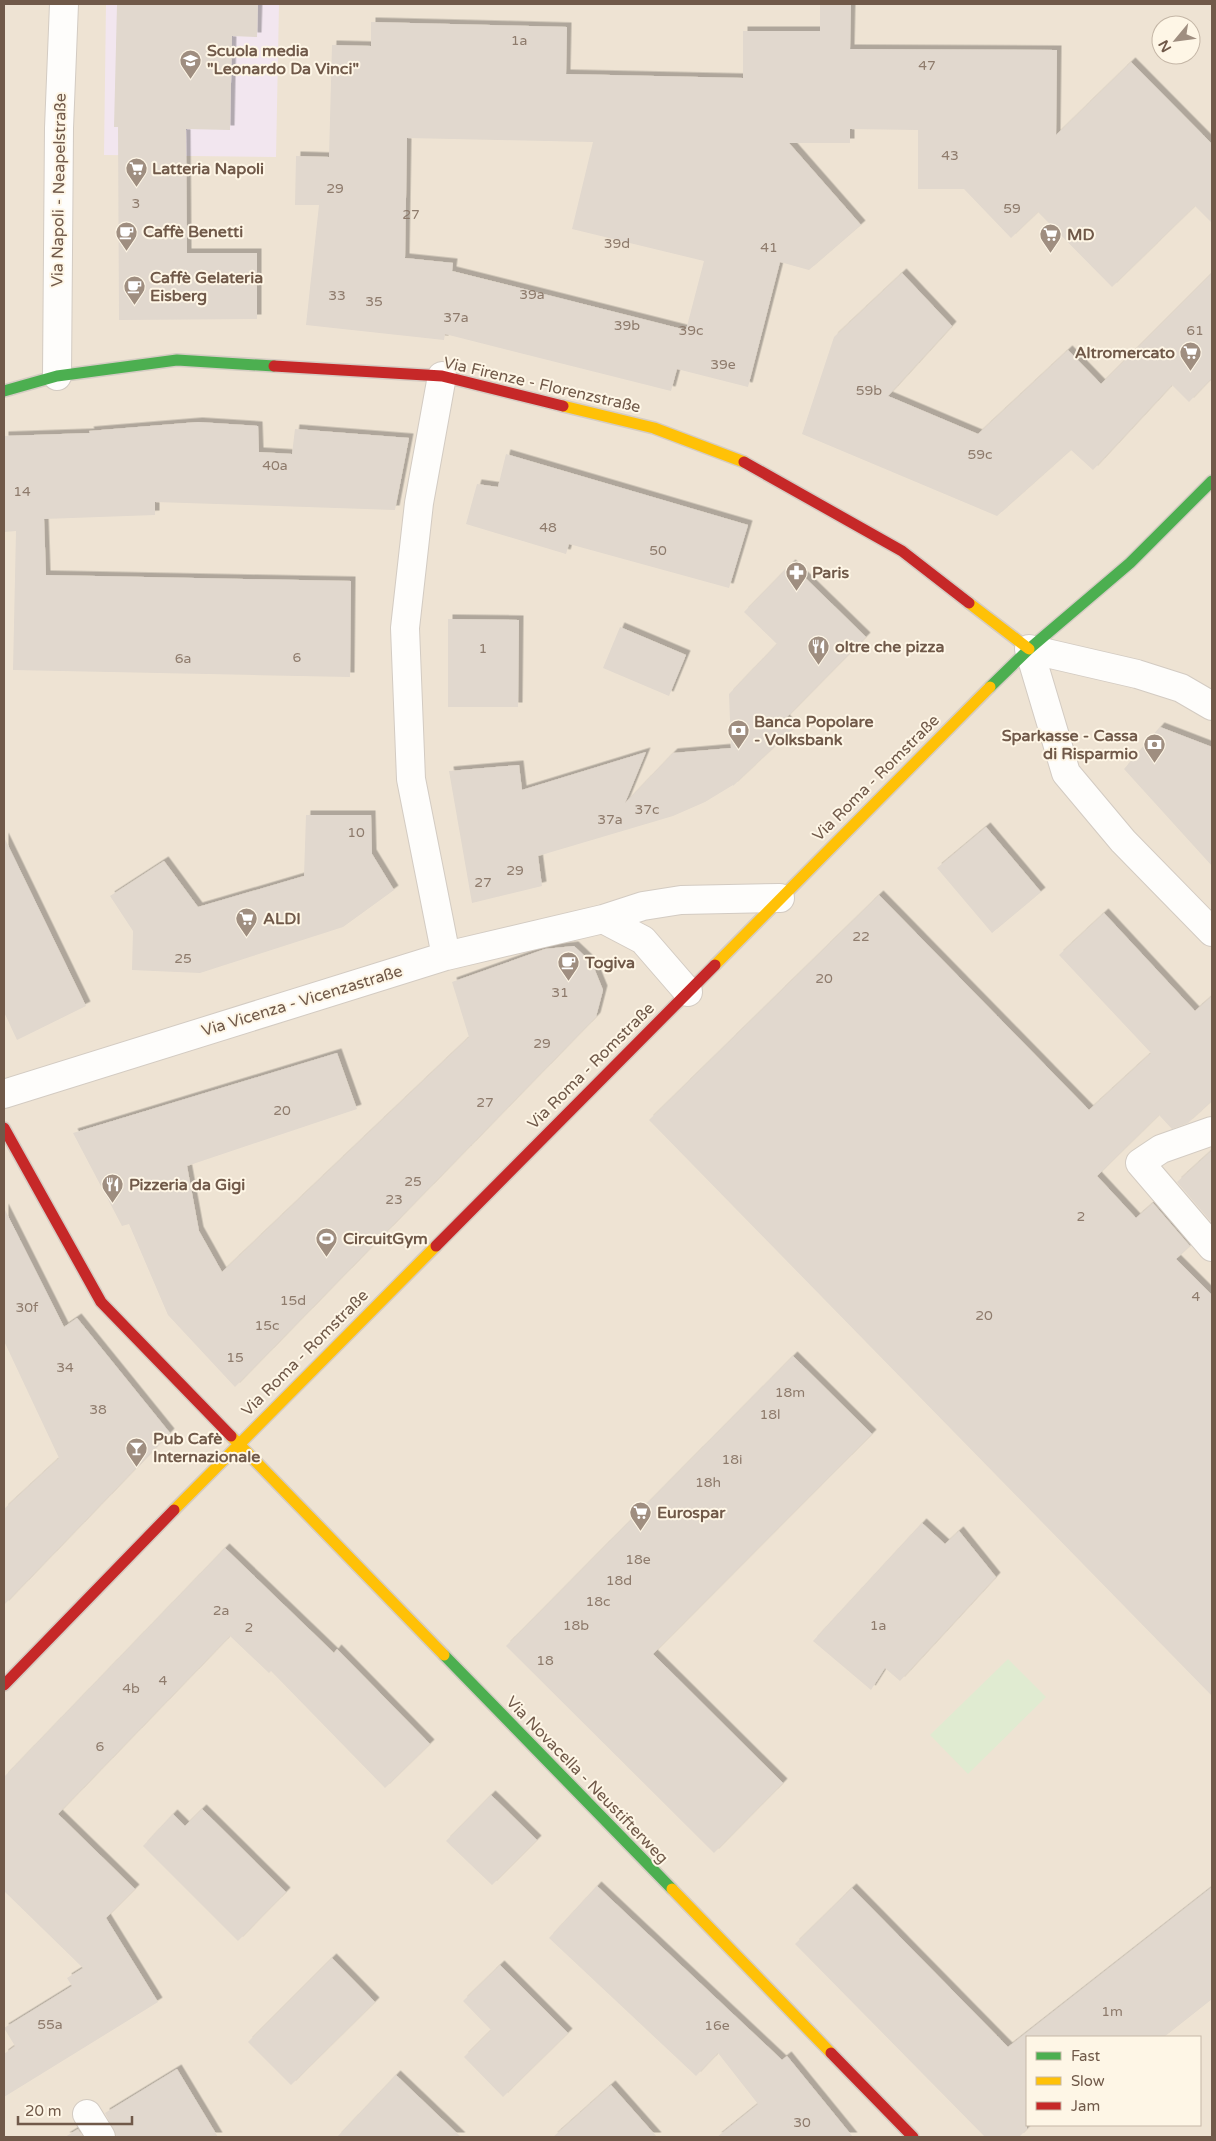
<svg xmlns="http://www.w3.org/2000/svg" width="1216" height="2141" viewBox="0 0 1216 2141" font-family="'Varela Round',sans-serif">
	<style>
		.residential { fill: #eee3d3; fill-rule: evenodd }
		.education { fill: #f2e6ef }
		.green { fill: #e0ebd1 }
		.building { fill: #e1d8ce; fill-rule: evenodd; filter: url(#shadow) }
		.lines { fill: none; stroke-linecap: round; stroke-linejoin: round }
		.street-casing { stroke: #d3cbc2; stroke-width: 30 }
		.fast-casing { stroke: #d5ccc3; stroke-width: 14 }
		.slow-casing { stroke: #d5ccc3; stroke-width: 14 }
		.jam-casing { stroke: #d5ccc3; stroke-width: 14 }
		.street { stroke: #fefdfb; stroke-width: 28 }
		.fast { stroke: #4caf50; stroke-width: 11 }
		.slow { stroke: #ffc107; stroke-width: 11 }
		.jam { stroke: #c62828; stroke-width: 11 }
		.labels { text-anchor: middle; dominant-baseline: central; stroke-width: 4; stroke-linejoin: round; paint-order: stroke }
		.number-label { font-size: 14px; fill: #8e7b6c }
		.poi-label { font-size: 16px; font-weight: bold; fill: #705949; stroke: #fef6e6; text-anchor: start }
		.street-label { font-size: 16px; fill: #705949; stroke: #fef6e6 }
	</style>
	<defs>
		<filter id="shadow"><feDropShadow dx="4.5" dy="-4.5" stdDeviation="0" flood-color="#0004"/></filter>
	</defs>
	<rect width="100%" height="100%" fill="#f5f0e6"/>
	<path class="residential" d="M4,4H1212V2137H4ZM1161,25H1191V55H1161ZM1027,2037H1200V2125H1027Z"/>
	<path class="education" d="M106,4H279L276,157L104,155Z"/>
	<path class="green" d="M1008,1659L1046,1697L968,1774L930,1735Z"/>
	<path class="building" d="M117,4H258L257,37L232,36L230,130L186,129L187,253H257V319L119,320L118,127H114Z
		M820,4H851L850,49L1057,50L1056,135L1131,62L1212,144V223L1195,206L1112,287L1038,212L1011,238L964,189H918V130L850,129V143H789L861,225L809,270L780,262L748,387L677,369L671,391L445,334L444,340L306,325L319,205H295L296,156L329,157L332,45L371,46V22L567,27L566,74L743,78V31H820ZM407,138L593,142L572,229L704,261L686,330L452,271L453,263L405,258Z
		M902,273L952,326L888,396L978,434L1068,350L1101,384L1212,273V378L1189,402L1172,385L1093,470L1071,450L997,516L802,434L834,337Z
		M198,422L258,426L259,452L292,454L295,429L409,438L395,510L155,502V515L44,519L46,575L351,581L350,677L13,670L16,531L4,532V436L90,433L89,431Z
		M506,454L748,525L729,588L569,544L566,554L466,524L477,484L498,487Z
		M791,564L866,637L785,719L794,728L733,786V785L705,802L673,816L538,856L542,886L472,903L449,771L519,765L522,790L646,752L625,803L673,753L731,748L729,694L777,644L744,612Z
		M448,619L519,620L518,707H448Z
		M620,627L686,655L669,696L603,668Z
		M1160,727L1212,747V866L1124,769Z
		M306,815H371L372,854L394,890L343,927L200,973L132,970L133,931L110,896L164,861L198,907L304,876Z
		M986,827L1041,892L992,933L937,868Z
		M4,837L86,1006L17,1040L4,1012Z
		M879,895L1089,1110L1151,1053L1059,955L1104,913L1195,1011L1212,996V1101L1188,1123L1172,1129L1159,1115L1097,1176L1136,1218L1153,1203L1190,1246L1176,1259L1212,1295V1696L649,1120Z
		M574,946L592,963L603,990L596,1017L235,1387L168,1315L129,1224L122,1226L73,1133L337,1053L357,1109L187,1166L199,1231L222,1272L469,1037L452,982L545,949Z
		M1212,1150V1223L1177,1182Z
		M4,1208L64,1327L77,1318L170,1433L4,1605V1509L59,1458L4,1341Z
		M793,1356L872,1434L653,1654L783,1783L714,1853L506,1646Z
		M922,1523L945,1544L959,1531L996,1577L900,1681L885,1668L871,1690L813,1641Z
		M225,1548L334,1653L337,1649L430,1744L385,1788L271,1671L269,1673L230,1636L58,1814L135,1889L106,1918L158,2002L4,2097V2054L15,2046L4,2028L72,1986L67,1978L83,1968L4,1891V1777Z
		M491,1795L537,1840L492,1885L446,1841Z
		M202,1809L286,1892L238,1941L143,1846L173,1814L185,1826Z
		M597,1886L782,2060L787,2056L853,2137H717L758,2104L718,2053L696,2076L549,1938Z
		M1212,1887V1999L1164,2037H1027V2129L1019,2137H985L795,1944L852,1888L1008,2047Z
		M332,1958L375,2002L291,2085L248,2042Z
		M500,1965L568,2033L503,2097L464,2057L491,2030L463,2001Z
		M177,2069L218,2137H117L105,2113Z
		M396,2075L461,2137H337Z
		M611,2085L657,2137H553Z
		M78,2129L83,2137H65Z"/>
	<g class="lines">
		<defs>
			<path id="street" d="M57,376L59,128L64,4
				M442,376L419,503L405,628L411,779L446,956
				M1212,706L1181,688L1137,674L1029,649L1066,773L1123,841L1212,932
				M603,919L643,940L688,992
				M4,1094L446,956L603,919L643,906L681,900L780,898
				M1212,1131L1161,1149L1140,1163L1212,1247
				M87,2114L101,2137"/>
			<path id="fast" d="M4,391L57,376L177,360L274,366
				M990,687L1029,649L1130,563L1212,481
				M444,1655L672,1889"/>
			<path id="slow" d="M563,406L654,428L744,462
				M969,603L1029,649
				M715,965L990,687
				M231,1436L444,1655
				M174,1510L436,1246
				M672,1889L831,2053"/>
			<path id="jam" d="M274,366L442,376L563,406
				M744,462L902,551L969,603
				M4,1128L101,1302L231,1436
				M436,1246L715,965
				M4,1685L174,1510
				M831,2053L913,2137"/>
		</defs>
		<use href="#street" class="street-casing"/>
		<use href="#fast" class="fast-casing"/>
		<use href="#slow" class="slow-casing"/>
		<use href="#jam" class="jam-casing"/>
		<use href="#street" class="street"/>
		<use href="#fast" class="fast"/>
		<use href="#slow" class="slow"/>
		<use href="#jam" class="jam"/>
	</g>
	<defs>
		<symbol id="school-pin" viewBox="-11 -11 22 30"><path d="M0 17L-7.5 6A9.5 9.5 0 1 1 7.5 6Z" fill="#9f8e80" stroke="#fef6e6"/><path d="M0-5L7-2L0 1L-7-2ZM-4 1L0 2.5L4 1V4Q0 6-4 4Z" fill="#fff"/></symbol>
		<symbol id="supermarket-pin" viewBox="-11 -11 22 30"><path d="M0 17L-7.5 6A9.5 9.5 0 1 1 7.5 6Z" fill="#9f8e80" stroke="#fef6e6"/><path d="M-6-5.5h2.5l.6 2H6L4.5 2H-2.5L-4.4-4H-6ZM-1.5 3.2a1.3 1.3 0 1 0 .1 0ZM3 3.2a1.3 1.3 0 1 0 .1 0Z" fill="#fff"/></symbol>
		<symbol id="cafe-pin" viewBox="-11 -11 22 30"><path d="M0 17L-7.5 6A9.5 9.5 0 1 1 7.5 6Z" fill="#9f8e80" stroke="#fef6e6"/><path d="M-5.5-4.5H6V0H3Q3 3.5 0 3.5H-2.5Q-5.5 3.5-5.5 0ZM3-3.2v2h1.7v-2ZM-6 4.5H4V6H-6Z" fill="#fff"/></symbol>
		<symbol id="pharmacy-pin" viewBox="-11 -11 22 30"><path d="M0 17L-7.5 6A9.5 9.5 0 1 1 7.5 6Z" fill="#9f8e80" stroke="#fef6e6"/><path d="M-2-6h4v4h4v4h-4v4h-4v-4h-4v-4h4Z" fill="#fff"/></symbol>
		<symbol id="restaurant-pin" viewBox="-11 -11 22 30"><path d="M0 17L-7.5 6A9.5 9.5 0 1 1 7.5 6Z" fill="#9f8e80" stroke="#fef6e6"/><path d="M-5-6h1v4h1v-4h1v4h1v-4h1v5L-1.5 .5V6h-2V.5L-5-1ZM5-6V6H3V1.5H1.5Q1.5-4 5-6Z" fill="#fff"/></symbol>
		<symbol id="bank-pin" viewBox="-11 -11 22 30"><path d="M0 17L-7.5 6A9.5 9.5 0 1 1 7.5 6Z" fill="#9f8e80" stroke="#fef6e6"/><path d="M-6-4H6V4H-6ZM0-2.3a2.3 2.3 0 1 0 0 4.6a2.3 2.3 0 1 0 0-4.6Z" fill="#fff"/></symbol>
		<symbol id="stadium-pin" viewBox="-11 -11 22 30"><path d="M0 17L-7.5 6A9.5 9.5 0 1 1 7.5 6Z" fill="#9f8e80" stroke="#fef6e6"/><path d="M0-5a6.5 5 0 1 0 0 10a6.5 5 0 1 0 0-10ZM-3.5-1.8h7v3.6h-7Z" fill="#fff"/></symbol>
		<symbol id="bar-pin" viewBox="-11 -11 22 30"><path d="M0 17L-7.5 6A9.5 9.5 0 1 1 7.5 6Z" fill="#9f8e80" stroke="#fef6e6"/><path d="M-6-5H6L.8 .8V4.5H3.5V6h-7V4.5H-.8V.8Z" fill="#fff"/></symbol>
	</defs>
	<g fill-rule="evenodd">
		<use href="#school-pin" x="178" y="48" width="25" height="34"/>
		<use href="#supermarket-pin" x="124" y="156" width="25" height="34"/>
		<use href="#cafe-pin" x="114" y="220" width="25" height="34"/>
		<use href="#supermarket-pin" x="1038" y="222" width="25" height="34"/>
		<use href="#cafe-pin" x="122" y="274" width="25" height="34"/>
		<use href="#supermarket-pin" x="1178" y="340" width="25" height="34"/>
		<use href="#pharmacy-pin" x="784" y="560" width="25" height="34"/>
		<use href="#restaurant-pin" x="806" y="634" width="25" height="34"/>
		<use href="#bank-pin" x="726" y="718" width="25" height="34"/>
		<use href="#bank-pin" x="1142" y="732" width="25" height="34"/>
		<use href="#supermarket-pin" x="234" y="906" width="25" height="34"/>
		<use href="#cafe-pin" x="556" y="950" width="25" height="34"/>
		<use href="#restaurant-pin" x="100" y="1172" width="25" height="34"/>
		<use href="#stadium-pin" x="314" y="1226" width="25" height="34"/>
		<use href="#bar-pin" x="124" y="1436" width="25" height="34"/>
		<use href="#supermarket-pin" x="628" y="1500" width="25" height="34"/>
	</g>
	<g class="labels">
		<g class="number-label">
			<text x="519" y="40">1a</text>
			<text x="927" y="65">47</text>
			<text x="950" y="155">43</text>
			<text x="335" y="188">29</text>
			<text x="136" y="203">3</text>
			<text x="1012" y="208">59</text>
			<text x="411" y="214">27</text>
			<text x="617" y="243">39d</text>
			<text x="769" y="247">41</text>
			<text x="532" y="294">39a</text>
			<text x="337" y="295">33</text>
			<text x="374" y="301">35</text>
			<text x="456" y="317">37a</text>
			<text x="627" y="325">39b</text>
			<text x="691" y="330">39c</text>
			<text x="1195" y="330">61</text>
			<text x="723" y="364">39e</text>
			<text x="869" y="390">59b</text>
			<text x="980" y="454">59c</text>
			<text x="275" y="465">40a</text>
			<text x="22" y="491">14</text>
			<text x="548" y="527">48</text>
			<text x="658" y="550">50</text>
			<text x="483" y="648">1</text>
			<text x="297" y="657">6</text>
			<text x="183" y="658">6a</text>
			<text x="647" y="809">37c</text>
			<text x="610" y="819">37a</text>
			<text x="356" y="832">10</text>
			<text x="515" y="870">29</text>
			<text x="483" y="882">27</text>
			<text x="861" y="936">22</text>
			<text x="183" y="958">25</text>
			<text x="824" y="978">20</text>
			<text x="560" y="992">31</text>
			<text x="542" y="1043">29</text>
			<text x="485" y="1102">27</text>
			<text x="282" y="1110">20</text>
			<text x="413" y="1181">25</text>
			<text x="394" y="1199">23</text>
			<text x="1081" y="1216">2</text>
			<text x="1196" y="1296">4</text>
			<text x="293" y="1300">15d</text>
			<text x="27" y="1307">30f</text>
			<text x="984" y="1315">20</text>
			<text x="267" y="1325">15c</text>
			<text x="235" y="1357">15</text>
			<text x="65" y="1367">34</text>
			<text x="790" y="1392">18m</text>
			<text x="98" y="1409">38</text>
			<text x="770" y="1414">18l</text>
			<text x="732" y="1459">18i</text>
			<text x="708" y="1482">18h</text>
			<text x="638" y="1559">18e</text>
			<text x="619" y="1580">18d</text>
			<text x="598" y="1601">18c</text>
			<text x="221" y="1610">2a</text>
			<text x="576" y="1625">18b</text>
			<text x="878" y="1625">1a</text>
			<text x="249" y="1627">2</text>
			<text x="545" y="1660">18</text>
			<text x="163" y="1680">4</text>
			<text x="131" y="1688">4b</text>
			<text x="100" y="1746">6</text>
			<text x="1112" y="2011">1m</text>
			<text x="50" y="2024">55a</text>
			<text x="717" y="2025">16e</text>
			<text x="802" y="2122">30</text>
		</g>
		<g class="poi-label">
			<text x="207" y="51">Scuola media<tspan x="207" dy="18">"Leonardo Da Vinci"</tspan></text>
			<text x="152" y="169">Latteria Napoli</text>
			<text x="143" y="232">Caffè Benetti</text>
			<text x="1067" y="235">MD</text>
			<text x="150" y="278">Caffè Gelateria<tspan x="150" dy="18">Eisberg</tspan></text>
			<text x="1175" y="353" text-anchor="end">Altromercato</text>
			<text x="812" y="573">Paris</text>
			<text x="835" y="647">oltre che pizza</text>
			<text x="754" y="722">Banca Popolare<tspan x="754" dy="18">- Volksbank</tspan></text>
			<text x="1138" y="736" text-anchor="end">Sparkasse - Cassa<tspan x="1138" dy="18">di Risparmio</tspan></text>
			<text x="263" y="919">ALDI</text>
			<text x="585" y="963">Togiva</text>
			<text x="129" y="1185">Pizzeria da Gigi</text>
			<text x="343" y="1239">CircuitGym</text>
			<text x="153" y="1439">Pub Cafè<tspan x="153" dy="18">Internazionale</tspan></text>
			<text x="657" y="1513">Eurospar</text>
		</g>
		<g class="street-label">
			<text transform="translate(59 190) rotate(-89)">Via Napoli - Neapelstraße</text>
			<text transform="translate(542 385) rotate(13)">Via Firenze - Florenzstraße</text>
			<text transform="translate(876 778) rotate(-45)">Via Roma - Romstraße</text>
			<text transform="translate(302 1001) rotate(-17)">Via Vicenza - Vicenzastraße</text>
			<text transform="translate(591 1066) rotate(-45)">Via Roma - Romstraße</text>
			<text transform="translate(305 1353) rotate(-45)">Via Roma - Romstraße</text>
			<text transform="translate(587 1780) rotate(46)">Via Novacella - Neustifterweg</text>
		</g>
	</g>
	<rect width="1216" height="2141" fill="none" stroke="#705949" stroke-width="10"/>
	<rect x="1026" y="2036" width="175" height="90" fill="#fef6e6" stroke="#c5b7a7"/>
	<rect x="1036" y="2052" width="25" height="8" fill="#4caf50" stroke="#c5b7a7"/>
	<text x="1071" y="2061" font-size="15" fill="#705949">Fast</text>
	<rect x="1036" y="2077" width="25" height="8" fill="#ffc107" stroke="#c5b7a7"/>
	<text x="1071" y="2086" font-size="15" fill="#705949">Slow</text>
	<rect x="1036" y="2102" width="25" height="8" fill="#c62828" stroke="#c5b7a7"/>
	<text x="1071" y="2111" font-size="15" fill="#705949">Jam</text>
	<g transform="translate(1176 40) rotate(241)"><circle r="24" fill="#fef6e6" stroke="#c5b7a7"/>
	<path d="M0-4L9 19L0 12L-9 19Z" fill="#9f8e80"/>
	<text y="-8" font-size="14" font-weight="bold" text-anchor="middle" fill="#705949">N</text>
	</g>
	<path d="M18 2116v8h114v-8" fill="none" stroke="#705949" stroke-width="2.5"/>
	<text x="25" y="2116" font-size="15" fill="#705949" stroke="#fef6e6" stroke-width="4" paint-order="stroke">20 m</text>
</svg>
